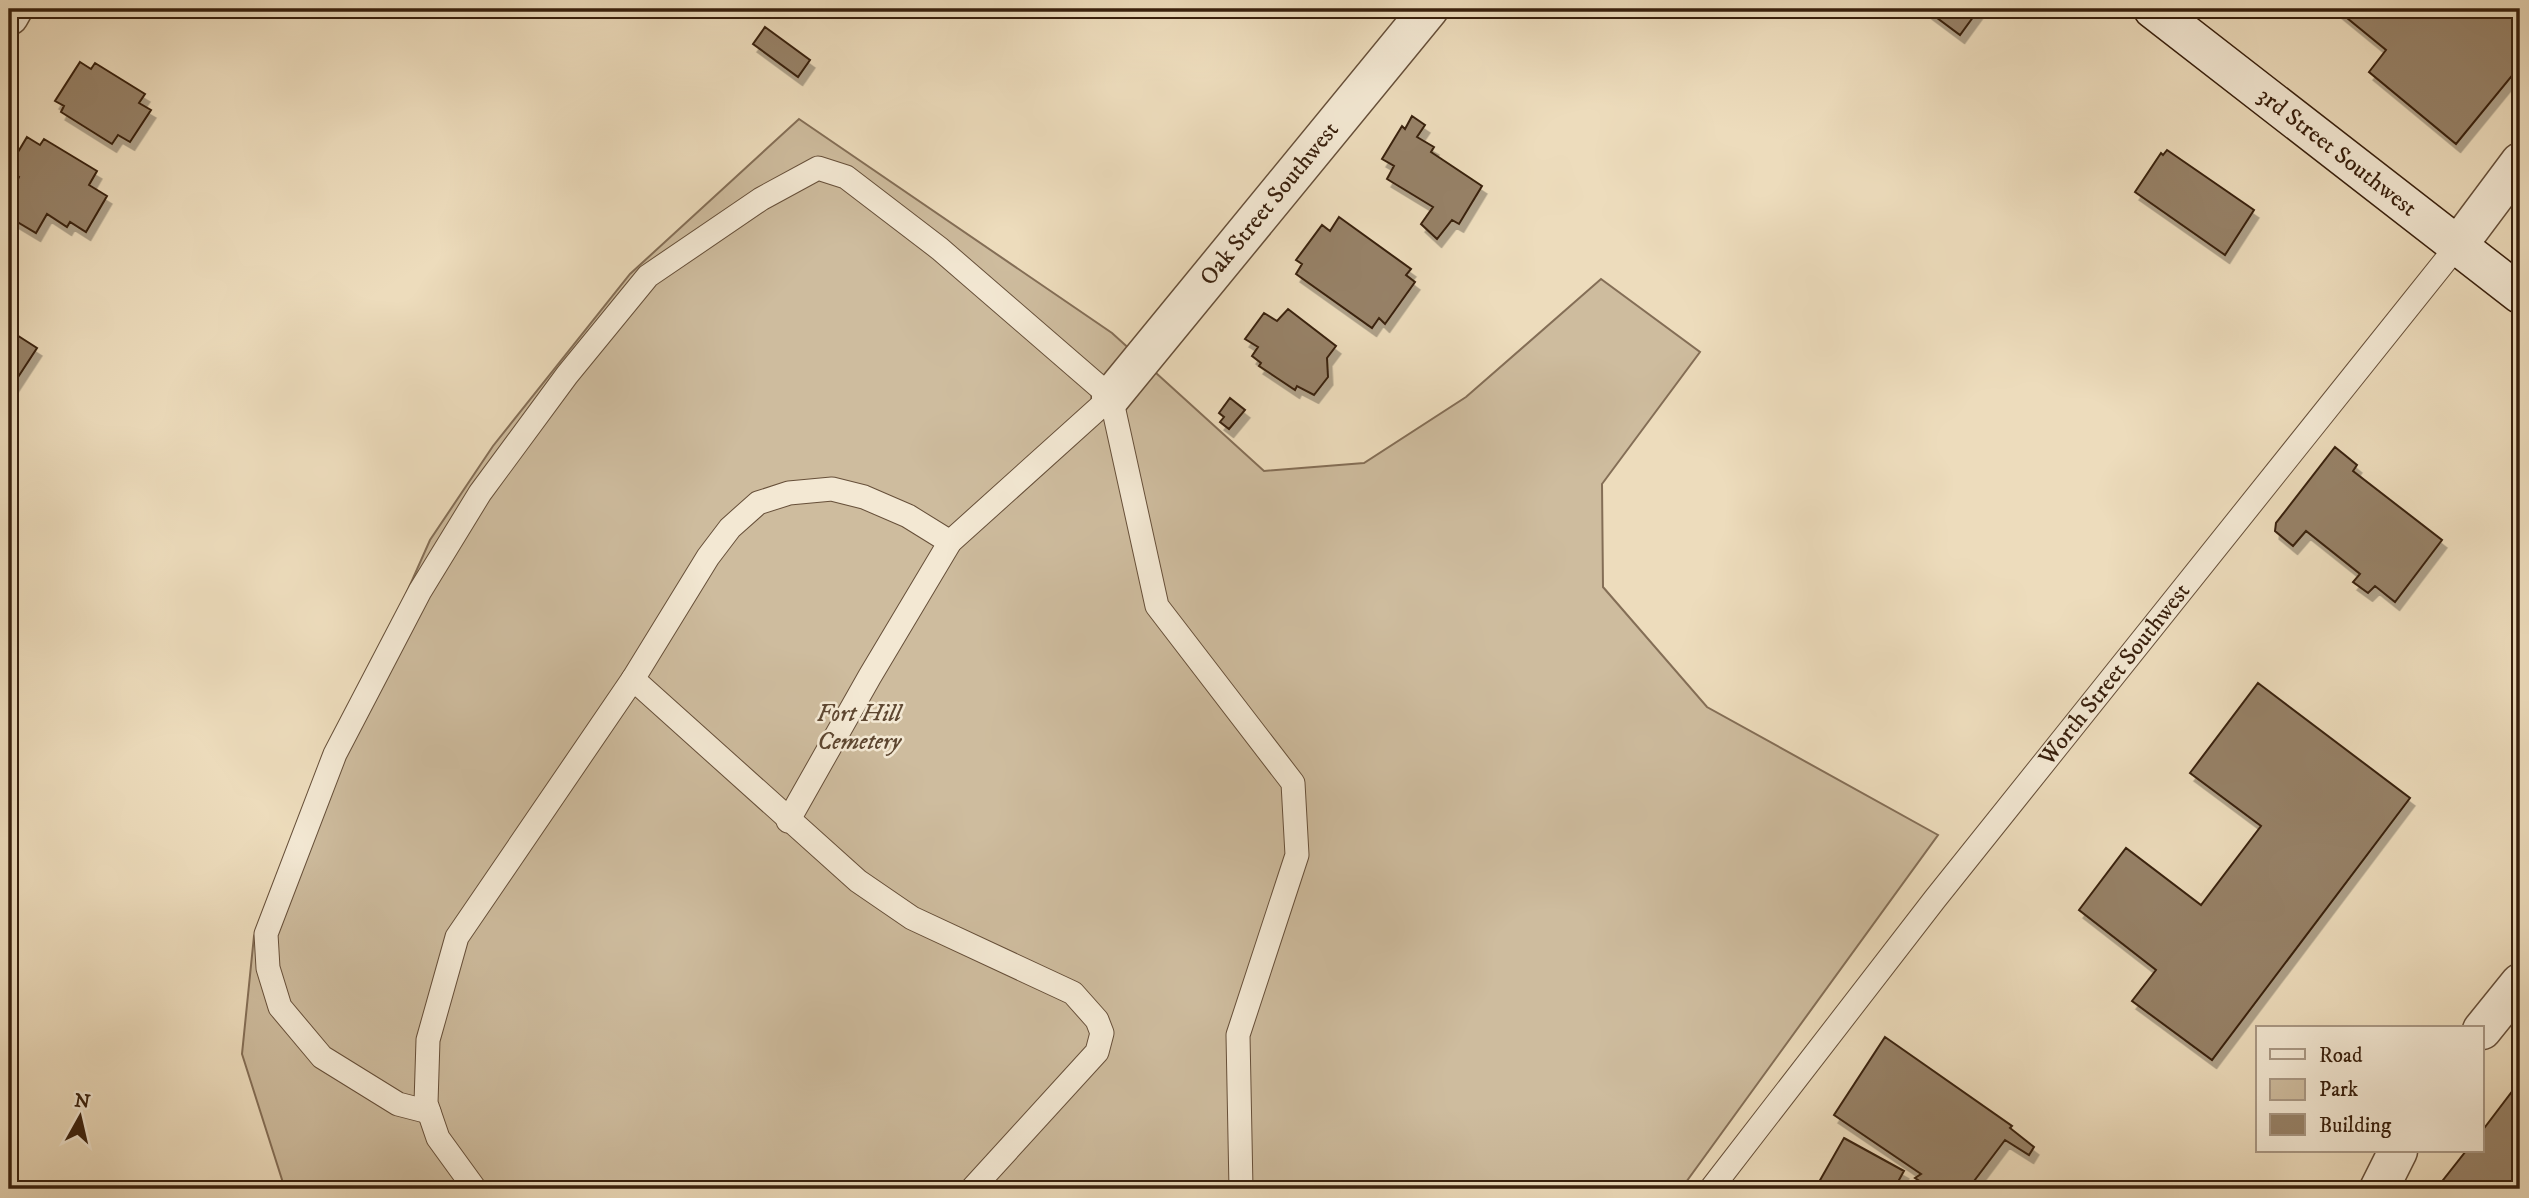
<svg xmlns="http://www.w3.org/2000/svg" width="2529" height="1198" viewBox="0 0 2529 1198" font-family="'IM FELL DW Pica',serif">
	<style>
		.green { fill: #cebc9e; stroke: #846e56; stroke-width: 2 }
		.building { fill: #978268; stroke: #39200d; stroke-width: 2; filter: url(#shadow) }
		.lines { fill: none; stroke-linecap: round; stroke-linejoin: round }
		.service-casing { stroke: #664f39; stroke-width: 25 }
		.minor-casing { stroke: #664f39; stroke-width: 41 }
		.tertiary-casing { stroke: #664f39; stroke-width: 41 }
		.secondary-casing { stroke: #39200d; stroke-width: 41 }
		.service { stroke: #f3e8d3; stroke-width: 23 }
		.minor { stroke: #f3e8d3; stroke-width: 38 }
		.tertiary { stroke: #f3e8d3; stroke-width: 38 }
		.secondary { stroke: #f3e8d3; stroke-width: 38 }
		.labels { text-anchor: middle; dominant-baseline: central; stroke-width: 5; stroke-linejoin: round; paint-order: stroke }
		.street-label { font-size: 24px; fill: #39200d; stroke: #f3e8d3 }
		.park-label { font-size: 24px; font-style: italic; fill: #5e4731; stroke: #f3e8d3 }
	</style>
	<defs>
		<filter id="shadow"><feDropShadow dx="4.5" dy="8" stdDeviation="0" flood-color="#0004"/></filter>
	</defs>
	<rect width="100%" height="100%" fill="#eddcbc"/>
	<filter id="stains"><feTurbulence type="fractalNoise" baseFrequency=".00286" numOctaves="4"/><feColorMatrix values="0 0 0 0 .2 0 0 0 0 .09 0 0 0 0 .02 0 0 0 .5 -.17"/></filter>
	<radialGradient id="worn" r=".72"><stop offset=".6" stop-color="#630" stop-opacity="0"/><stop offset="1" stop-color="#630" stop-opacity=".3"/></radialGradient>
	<path class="green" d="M799,119L1112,333L1264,471L1364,463L1466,397L1601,279L1700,352L1602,484L1603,587L1707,707L1938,835L1681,1189H285L242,1054L254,936L430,540L493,446L630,274Z"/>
	<path class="building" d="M1925,9H1979L1960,35Z
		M2336,9H2520V66L2456,144L2369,72L2386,50Z
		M765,27L810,60L798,77L753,44Z
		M80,62L91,69L95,63L145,94L139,103L151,110L130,142L118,135L112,144L61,112L64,106L55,101Z
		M1412,116L1425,125L1417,137L1434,147L1431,152L1482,186L1459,224L1452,220L1437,239L1421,224L1433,207L1387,179L1394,166L1382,159L1402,126L1405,129Z
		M27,137L40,145L44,139L97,171L89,185L107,196L86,232L70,222L67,227L47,214L36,233L9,217V198L19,177L9,171V167Z
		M2167,150L2254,210L2225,255L2135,192L2161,153L2163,155Z
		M1339,217L1411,269L1406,275L1415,282L1385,324L1379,318L1372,328L1296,274L1302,264L1296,260L1322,225L1330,231Z
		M1288,309L1336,346L1327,358L1328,377L1314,395L1297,386L1295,390L1259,366L1261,363L1252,356L1258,347L1245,339L1264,313L1277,321Z
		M9,330L37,348L9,391Z
		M1230,398L1245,410L1229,429L1220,422L1224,417L1219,413Z
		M2335,447L2357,465L2353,471L2442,540L2395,602L2375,586L2368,593L2353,582L2360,574L2306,531L2293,546L2275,531L2276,523Z
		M2258,683L2410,798L2212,1060L2132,1001L2156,970L2079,910L2126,848L2201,905L2261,826L2190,773Z
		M1885,1037L2012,1126L2010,1128L2034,1147L2029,1155L2005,1140L1968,1189H1942L1936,1185L1930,1188L1915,1178L1921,1174L1834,1115Z
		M2520,1081V1189H2436L2466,1151H2482V1131Z
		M1844,1138L1904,1171L1894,1189H1815Z"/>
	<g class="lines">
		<defs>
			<g id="service">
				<path d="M633,679L858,881L912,918L1073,993L1097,1020L1102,1033L1097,1052L972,1189"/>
				<path d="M788,821L870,676L950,542L1111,397"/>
				<path d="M429,1112L398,1104L322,1057L280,1007L268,968L266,934L335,754L420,591L480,493L567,375L648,276L761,199L818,168L846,177L940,249L1111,397L1157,606L1293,783L1297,855L1238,1035L1241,1189"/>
				<path d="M475,1189L438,1138L426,1103L428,1040L457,937L633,679L708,557L730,528L758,503L789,493L832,489L864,497L908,516L950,542"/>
				<path id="s1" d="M1711,1189L1935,899L2458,245"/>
			</g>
			<g id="minor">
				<path d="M9,16L13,9"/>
				<path d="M2458,245L2520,162"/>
				<path id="s2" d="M1111,397L1429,9"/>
			</g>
			<path id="tertiary" d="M2482,1030L2520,983
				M2379,1189L2398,1151"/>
			<g id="secondary">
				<path id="s3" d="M2153,9L2520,294"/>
			</g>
		</defs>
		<use href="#service" class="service-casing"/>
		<use href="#minor" class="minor-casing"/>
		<use href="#tertiary" class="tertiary-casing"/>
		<use href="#secondary" class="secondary-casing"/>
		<use href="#service" class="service"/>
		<use href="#minor" class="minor"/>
		<use href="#tertiary" class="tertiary"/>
		<use href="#secondary" class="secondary"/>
	</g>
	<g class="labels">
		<g class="street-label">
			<text stroke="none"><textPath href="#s3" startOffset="233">3rd Street Southwest</textPath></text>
			<text stroke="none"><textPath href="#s2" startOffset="250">Oak Street Southwest</textPath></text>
			<text stroke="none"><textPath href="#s1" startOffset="654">Worth Street Southwest</textPath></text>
		</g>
		<g class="park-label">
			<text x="859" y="714">Fort Hill<tspan x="859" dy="28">Cemetery</tspan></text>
		</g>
	</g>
	<rect width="2529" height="1198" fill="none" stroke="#eddcbc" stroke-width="35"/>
	<rect x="10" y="10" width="2508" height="1177" fill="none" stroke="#39200d" stroke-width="3.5"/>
	<rect x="18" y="18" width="2494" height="1163" fill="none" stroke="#39200d" stroke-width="2"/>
	<rect x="2256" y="1026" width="228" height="126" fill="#f3e8d3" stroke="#a99884" stroke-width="2"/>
	<rect x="2270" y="1049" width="35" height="10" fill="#f3e8d3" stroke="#a99884" stroke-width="2"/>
	<text x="2319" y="1062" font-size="21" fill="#39200d">Road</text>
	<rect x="2270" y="1079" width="35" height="21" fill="#cebc9e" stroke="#a99884" stroke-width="2"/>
	<text x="2319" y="1096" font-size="21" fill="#39200d">Park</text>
	<rect x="2270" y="1114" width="35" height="21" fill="#978268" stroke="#a99884" stroke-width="2"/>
	<text x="2319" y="1132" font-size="21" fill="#39200d">Building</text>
	<g transform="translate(80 1117) rotate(8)" stroke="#f3e8d3" stroke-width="5" paint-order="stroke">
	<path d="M0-5L12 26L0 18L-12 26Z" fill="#39200d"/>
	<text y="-10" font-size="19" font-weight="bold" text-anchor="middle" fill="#39200d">N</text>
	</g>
	<rect width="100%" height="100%" filter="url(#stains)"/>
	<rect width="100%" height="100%" fill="url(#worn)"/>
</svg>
